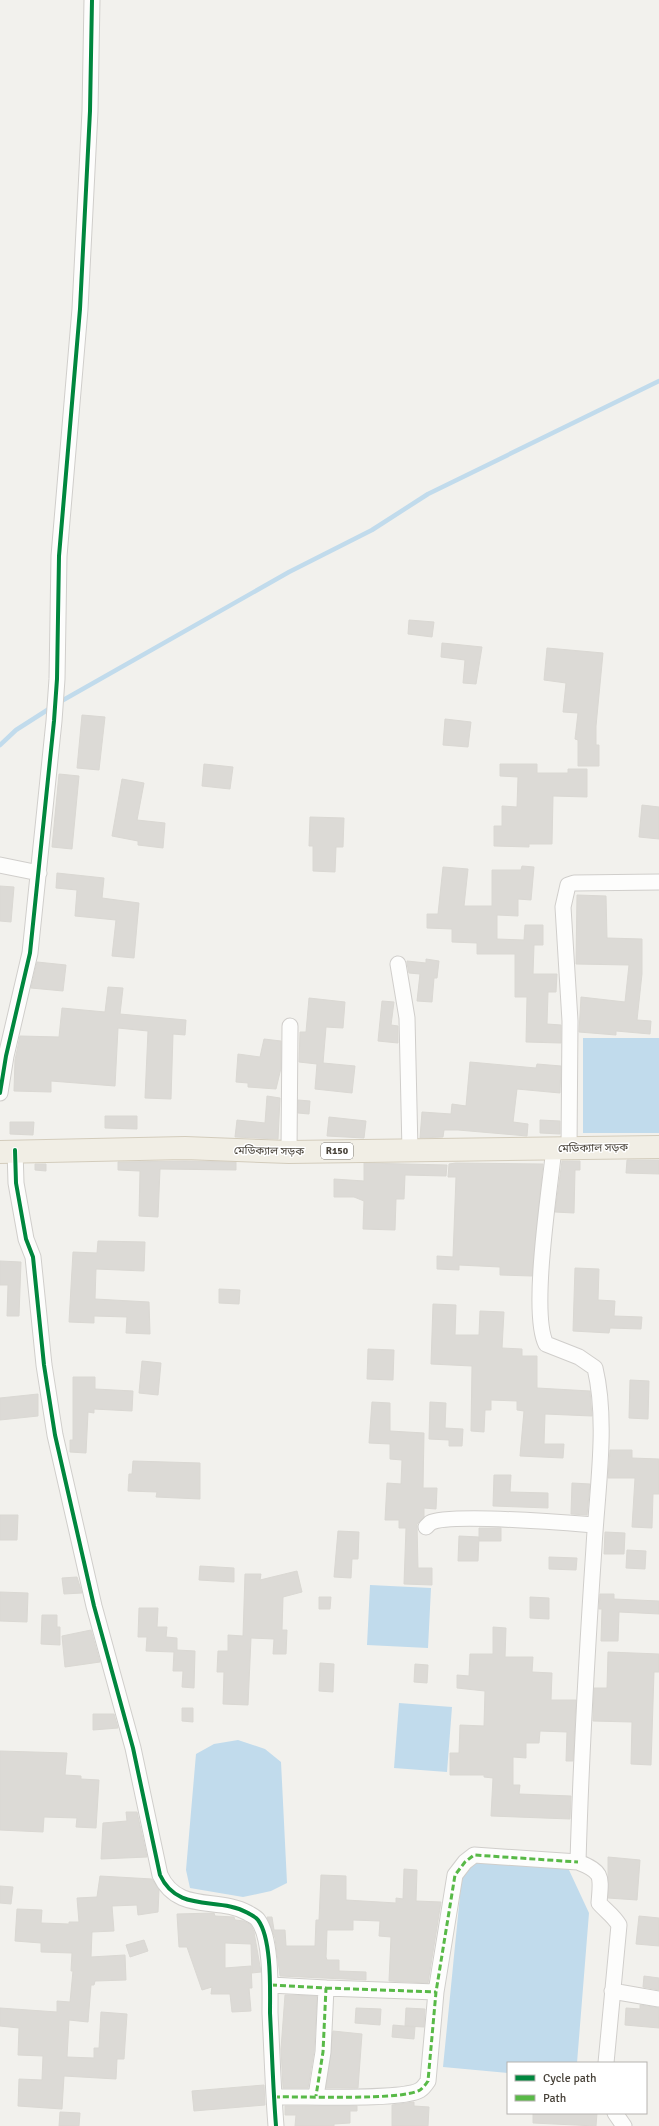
<svg xmlns="http://www.w3.org/2000/svg" width="659" height="2126" viewBox="0 0 659 2126" font-family="Signika,'Noto Sans Bengali',sans-serif">
	<style>
		.water { fill: #c1dbec }
		.lines { fill: none; stroke-linecap: round; stroke-linejoin: round }
		.stream { stroke: #c1dbec; stroke-width: 4.5 }
		.building { fill: #dcdad6; stroke: #dad8d3 }
		.minor-casing { stroke: #d0cecb; stroke-width: 17 }
		.primary-casing { stroke: #d3ccbc; stroke-width: 24 }
		.minor { stroke: #fdfdfc; stroke-width: 15 }
		.primary { stroke: #f1eee5; stroke-width: 22 }
		.quiet { stroke: #58b947; stroke-width: 3; stroke-dasharray: 6 3; stroke-linecap: butt }
		.cycleway-casing { stroke: #fff; stroke-width: 6 }
		.cycleway { stroke: #00873e; stroke-width: 4 }
		.labels { text-anchor: middle; dominant-baseline: central; stroke-width: 3; stroke-linejoin: round; paint-order: stroke }
		.shield { fill: #fff; stroke: #7f7b74; stroke-width: 1 }
		.shield-label { font-size: 10px; font-weight: bold; fill: #484239 }
		.street-label { font-size: 11px; fill: #484239; stroke: #fff }
	</style>
	<rect width="100%" height="100%" fill="#f2f1ed"/>
	<path class="water" d="M583,1038H659V1133H583Z
		M370,1585L431,1588L428,1648L367,1645Z
		M399,1703L452,1707L447,1772L394,1768Z
		M238,1740L265,1749L281,1762L287,1883L271,1891L243,1897L190,1888L186,1870L196,1754L214,1744Z
		M464,1855H562L589,1913L577,2063H508V2073L443,2067Z"/>
	<g class="lines">
		<path class="stream" d="M58,703L289,572L372,530L428,494L659,381
			M0,745L16,730L52,707"/>
	</g>
	<path class="building" d="M409,620L434,622L432,637L408,634Z
		M442,643L482,647L476,684L463,683L465,660L441,657Z
		M547,648L603,653L596,726V745H599V766H578V740L575,739L578,713L563,712L566,683L544,680Z
		M82,715L105,717L99,770L77,768Z
		M445,719L471,722L468,747L443,745Z
		M204,764L233,767L230,789L202,786Z
		M500,764H537V773H568V769H587V797L553,796L552,844H529V847L494,846V826H502V806L517,807L518,777L500,776Z
		M59,774L79,776L72,849L52,847Z
		M122,779L144,783L137,820L165,823L163,848L138,845V841L112,836Z
		M642,805L659,807V839L639,837Z
		M310,817L344,818L343,847H336L335,872L313,871V846H309Z
		M522,866L534,867L531,900L518,899V916L497,915V939L524,940L525,925H543V945H534L533,974H557L556,992H548L547,1024L561,1025V1043L526,1042L527,997H515V954H477V943L452,942V929L427,928V914H438L443,867L468,869L464,906H492V870H521Z
		M57,873L104,878L102,898L139,903L134,958L112,956L116,920L75,916L77,890L56,888Z
		M0,886L14,887L11,922L0,921Z
		M577,895L606,896L607,938L642,939V974L637,1020L651,1021L650,1034L616,1031V1035L579,1032L581,997L625,1002L629,965L576,964Z
		M426,959L439,961L437,978H434L432,1002L417,1001L420,974L409,973L407,963V961L426,963Z
		M37,962L66,965L63,991L31,988Z
		M108,987L123,988L120,1014L186,1020L185,1035L173,1034L171,1099L145,1098L148,1031L118,1028L115,1086L51,1081V1092L14,1091L15,1060L20,1036L59,1037L62,1008L105,1012Z
		M309,998L345,1002L343,1028L326,1027L323,1063L355,1066L352,1093L315,1089L317,1064L299,1062L300,1032H306Z
		M382,1001L394,1002L391,1025L398,1026V1043L378,1041Z
		M264,1039L281,1041V1068L276,1089L248,1087V1083L236,1082L238,1054L260,1057Z
		M470,1062L536,1068L537,1064L561,1066L560,1093L517,1089L513,1122L528,1124L527,1136L458,1130H444L443,1137L420,1138L422,1112L451,1114L452,1104L466,1106Z
		M267,1096L280,1098L278,1139L235,1137L237,1120L265,1123Z
		M298,1100L310,1101L309,1114L298,1113Z
		M105,1116H137V1129L105,1128Z
		M329,1117L366,1121L364,1138L327,1136Z
		M540,1120L560,1121V1134L540,1133Z
		M10,1122H34L33,1135L10,1134Z
		M627,1160H659V1174L626,1173Z
		M185,1161L236,1162V1170L160,1169L158,1217L139,1216L140,1171L118,1170V1162Z
		M562,1161H580V1170H575L574,1213L555,1212Z
		M364,1163L447,1165L446,1176L405,1175L404,1199H396L395,1230L363,1229L364,1201L354,1197H334V1179L364,1181Z
		M456,1163L543,1164L532,1276L500,1275V1267L459,1265V1270L437,1269V1256L453,1257L456,1177H448L449,1164Z
		M35,1164H46V1171L35,1170Z
		M98,1241L145,1242L144,1271L96,1269L95,1299L149,1302L150,1334L126,1333L127,1317L94,1316V1323L69,1322L73,1252L97,1253Z
		M0,1261L21,1262L19,1316H7L8,1285H0Z
		M575,1268L599,1269L598,1300L615,1301L614,1316L642,1317L641,1329L610,1328L609,1333L573,1331Z
		M219,1289L240,1290L239,1304L219,1303Z
		M433,1304L456,1305L455,1335H479L480,1311L504,1312L502,1348L522,1349V1356H537V1388L590,1391L592,1416L545,1414L544,1444H564L563,1458L520,1456L524,1411L517,1410V1401L491,1400V1410H485L484,1432L471,1431L472,1366L431,1364Z
		M368,1349L394,1350L393,1380L367,1379Z
		M142,1361L161,1363L158,1395L139,1393Z
		M73,1377H95V1389L133,1391L132,1411L94,1409V1413L88,1412L86,1453L70,1452V1440H73Z
		M630,1380L649,1381L648,1419L629,1418Z
		M38,1394V1416L0,1420V1398Z
		M372,1402L390,1403V1431L424,1433L423,1488H437L436,1509L424,1508V1517L417,1524L418,1568H432V1585L404,1584L406,1528H399V1520H385L387,1483L401,1484L402,1460L390,1459V1444L369,1443Z
		M430,1402L446,1403L445,1428L463,1429L462,1446H449V1440L429,1439Z
		M610,1450H632V1458L659,1459V1494H653L652,1528L632,1527L635,1478H608Z
		M133,1461L200,1463V1499L156,1497L157,1492L128,1491L129,1474H132Z
		M494,1475H511L510,1492L548,1493V1508L493,1506Z
		M572,1483L590,1484L587,1515L571,1514Z
		M0,1515H18L17,1540H0Z
		M479,1528H501V1541H479Z
		M338,1531L359,1532L358,1559H352L351,1578L334,1577Z
		M605,1532L625,1533L624,1554H604Z
		M459,1536L479,1537L478,1561H458Z
		M627,1550L646,1551L645,1569L626,1568Z
		M549,1557L577,1558L576,1570L549,1569Z
		M200,1566L234,1568V1582L199,1580Z
		M297,1571L302,1592L283,1597L282,1630H287L286,1654H273L274,1639L251,1638L248,1705L223,1704L224,1672H217L218,1651H228V1635L243,1636L245,1574H261L260,1580Z
		M77,1577L82,1593L64,1594L62,1578Z
		M0,1592L28,1593L27,1622L0,1621Z
		M600,1594H614V1599L659,1601V1614L619,1612L618,1641H601L602,1609H599Z
		M319,1597H331L330,1609H319Z
		M530,1597L549,1598V1619L530,1618Z
		M139,1608H158L157,1627H167L166,1637L177,1638V1650L195,1651L194,1688L182,1687L183,1671H173L174,1652L146,1651L147,1637H138Z
		M42,1615H57V1627H60V1645L41,1644Z
		M493,1627L506,1628L505,1657H533L532,1672L552,1673L551,1700H576L573,1761H566L567,1732L540,1731L539,1743H526V1758L513,1757V1785H520L519,1794L571,1796L570,1819L491,1816L493,1778L484,1777V1775H450V1753H459L460,1725L484,1726L485,1691L457,1688V1675L469,1676L470,1654H493Z
		M91,1630L100,1662L65,1667L62,1636Z
		M608,1652L659,1654V1672H654L651,1765L631,1764L632,1722L593,1721L594,1688H607Z
		M320,1663L334,1664L333,1692L319,1691Z
		M415,1664L428,1665L427,1683L414,1682Z
		M182,1708H193V1722L182,1721Z
		M93,1714H114L118,1728L93,1730Z
		M0,1751L67,1753L65,1775L81,1776V1779L99,1780L96,1828L76,1827L77,1818L44,1817L43,1832L0,1830Z
		M126,1812H137L147,1857L101,1859L103,1823L127,1821Z
		M608,1857L640,1860L637,1900L608,1898Z
		M404,1869L417,1870L416,1901L441,1902L428,1983L389,1981L391,1937L379,1936L380,1921L353,1920V1930H327L326,1957L327,1960H339V1971L366,1972V1980L280,1976L275,1938L267,1917H272L274,1930H285L286,1946H315L316,1920H319L321,1875L346,1876V1900L396,1903V1898L403,1899Z
		M100,1876L152,1879L159,1890L158,1912L138,1915L137,1905L112,1906L114,1931L92,1932L91,1957L125,1955L126,1980L95,1981L94,1985H91L88,2022L69,2020L67,2057L94,2058V2048H99L101,2012L127,2014L124,2059H117L116,2079L64,2076L62,2109L18,2106L19,2079L42,2080L43,2056L18,2055L19,2028L0,2026V2008L57,2012V2001L70,2002L73,1971H71L72,1953L41,1952V1943L15,1941L17,1909L42,1910L41,1923L69,1924V1922H79L77,1898L97,1897Z
		M0,1886L13,1887L11,1904L0,1903Z
		M214,1913L215,1916L234,1917L235,1920L244,1921L251,1925L254,1932L261,1972L252,1973L251,1944L225,1943V1968L251,1966L252,1988H249L251,2011L232,2012L230,1994H211L212,1987L202,1990L187,1947H179L177,1914Z
		M639,1916L659,1918V1946L636,1944Z
		M144,1940L148,1951L130,1957L126,1945Z
		M644,1976L659,1978V1990L643,1987Z
		M285,1995L317,1996L314,2051L308,2088H283L281,2049Z
		M640,2005L659,2008V2028L625,2025L626,2008L640,2009Z
		M356,2008L381,2009L380,2025L355,2023Z
		M406,2008L425,2009L424,2027L405,2026Z
		M393,2025L415,2027L414,2039L392,2037Z
		M333,2031L362,2034L358,2088H326Z
		M264,2085L265,2105L194,2111L192,2091Z
		M414,2102V2106L429,2107L428,2126H392V2105Z
		M285,2106H357V2111H350V2123L334,2124V2126H295L296,2115H285Z
		M60,2112L80,2113L79,2126H59Z
		M533,2113H597L596,2126L533,2123Z"/>
	<g class="lines">
		<defs>
			<path id="minor" d="M0,865L39,873
				M398,964L407,1018L410,1151
				M0,1093L6,1056L30,953L54,721L57,679L59,556L80,309L90,111L92,0
				M554,1148C550,1188 530,1313 546,1344L579,1357L595,1368C608,1422 597,1491 594,1547C587,1652 581,1756 578,1862C604,1872 601,1877 599,1903C606,1911 614,1916 619,1925L606,2063
				M569,1148L570,1021L563,907L568,885L574,883L659,882
				M15,1150L16,1183L26,1239L33,1257L44,1365L55,1435L94,1606L133,1748L160,1875C178,1914 218,1896 248,1913C251,1915 256,1917 258,1920C272,1939 270,1990 270,2013C272,2051 273,2089 276,2126
				M289,1152L290,1026
				M426,1527C427,1526 429,1524 430,1523C447,1513 569,1523 595,1525
				M271,1985L326,1988L323,2052L316,2096
				M326,1988L436,1992
				M612,1991L659,1999
				M274,2097C300,2096 402,2101 420,2090C423,2088 426,2084 428,2081L436,1992L455,1875L465,1862L474,1855L578,1862
				M615,2113L624,2126"/>
			<path id="primary" d="M0,1152L185,1148L289,1152L659,1147"/>
		</defs>
		<use href="#minor" class="minor-casing"/>
		<use href="#primary" class="primary-casing"/>
		<use href="#minor" class="minor"/>
		<use href="#primary" class="primary"/>
		<path class="quiet" d="M271,1985L326,1988L323,2052L316,2096
			M326,1988L436,1992
			M274,2097C300,2096 402,2101 420,2090C423,2088 426,2084 428,2081L436,1992L455,1875L465,1862L474,1855L578,1862"/>
		<defs>
			<path id="cycleway" d="M0,1093L6,1056L30,953L54,721L57,679L59,556L80,309L90,111L92,0
				M15,1150L16,1183L26,1239L33,1257L44,1365L55,1435L94,1606L133,1748L160,1875C178,1914 218,1896 248,1913C251,1915 256,1917 258,1920C272,1939 270,1990 270,2013C272,2051 273,2089 276,2126"/>
		</defs>
		<use href="#cycleway" class="cycleway-casing"/>
		<use href="#cycleway" class="cycleway"/>
	</g>
	<g class="labels">
		<rect class="shield" x="321" y="1143" width="32" height="16" rx="3"/>
		<g class="shield-label">
			<text x="337" y="1151">R150</text>
		</g>
		<g class="street-label">
			<text transform="translate(593 1148) rotate(-1)">মেডিক্যাল সড়ক</text>
			<text transform="translate(269 1151) rotate(1)">মেডিক্যাল সড়ক</text>
		</g>
	</g>
	<rect x="507" y="2062" width="140" height="52" fill="#ffffff" stroke="#b6b3b0"/>
	<rect x="515" y="2075" width="20" height="6" fill="#00873e" stroke="#b6b3b0"/>
	<text x="543" y="2082" font-size="12" fill="#484239">Cycle path</text>
	<rect x="515" y="2095" width="20" height="6" fill="#58b947" stroke="#b6b3b0"/>
	<text x="543" y="2102" font-size="12" fill="#484239">Path</text>
</svg>
